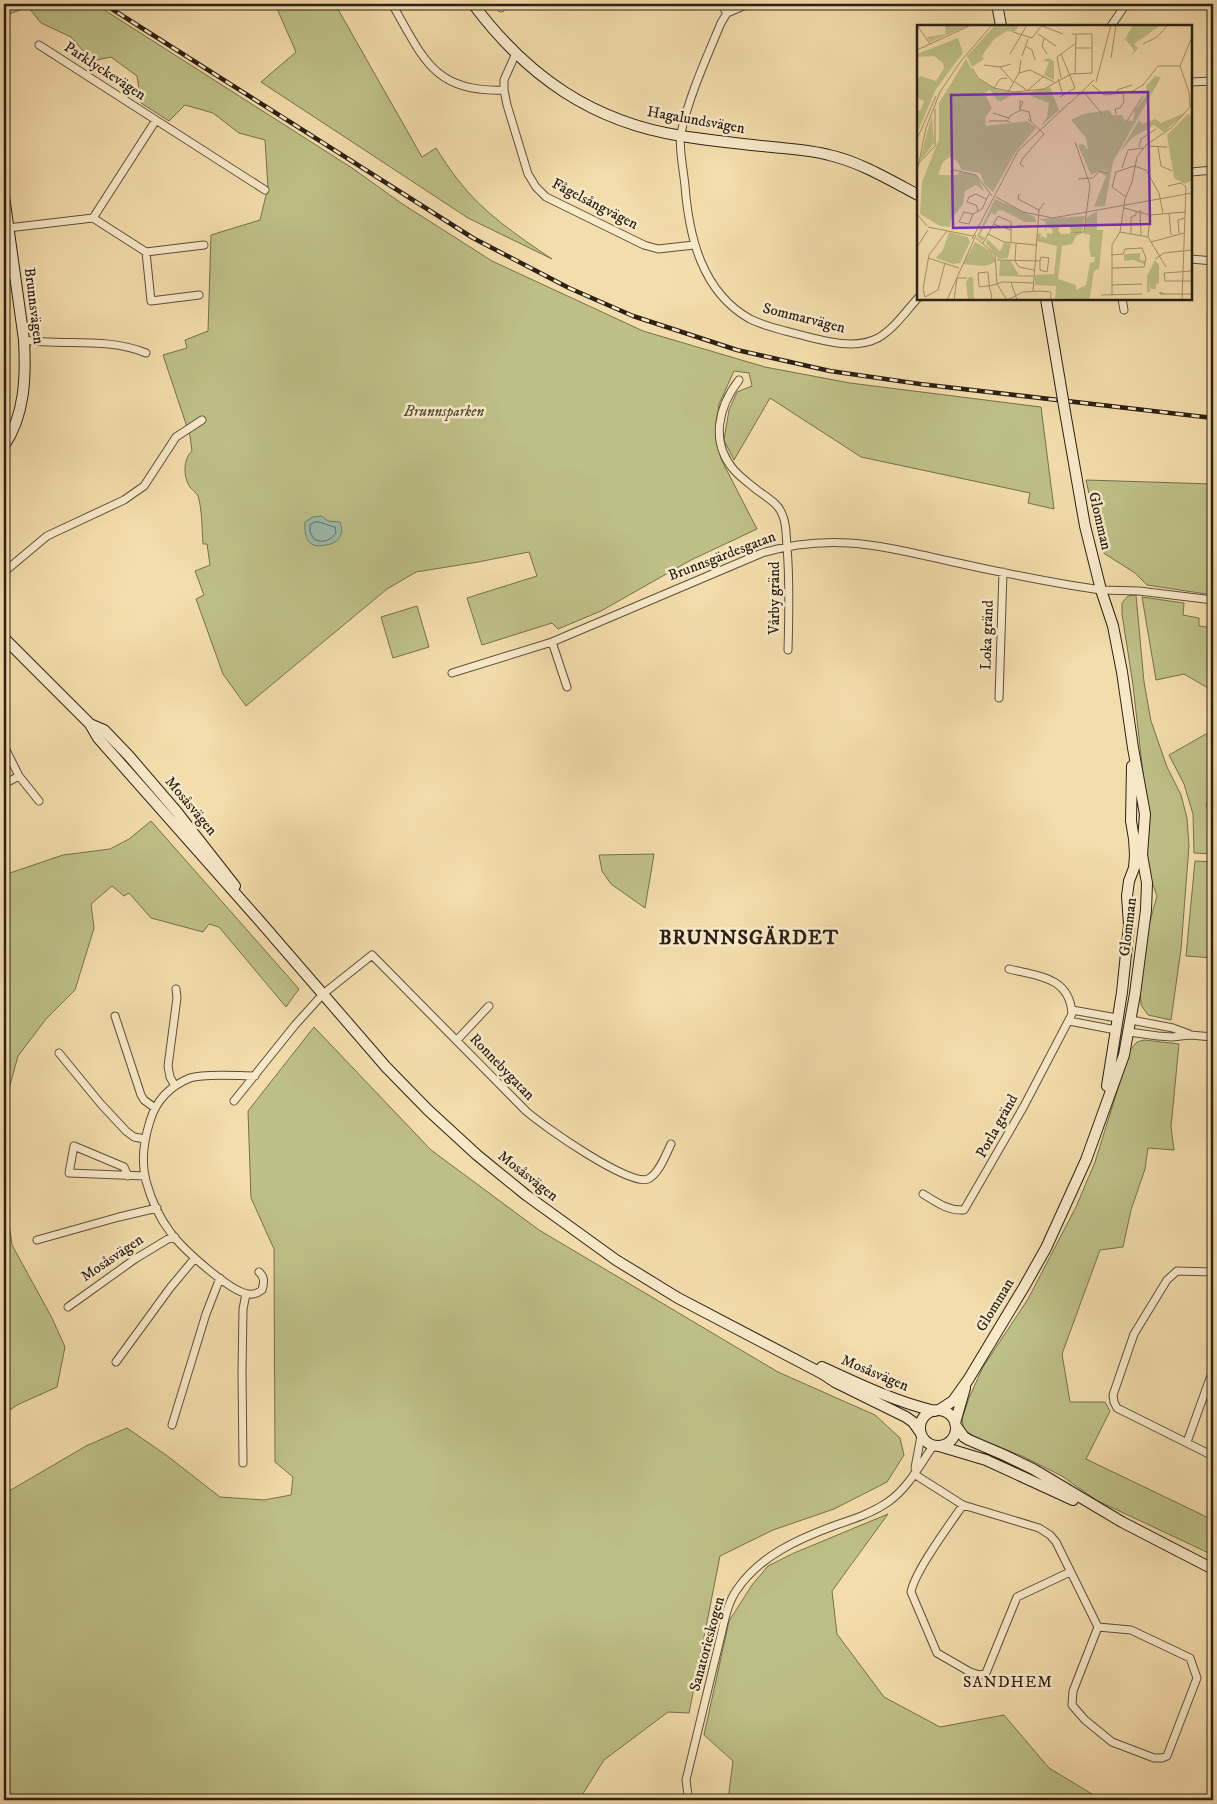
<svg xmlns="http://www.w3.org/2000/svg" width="1217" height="1804" viewBox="0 0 1217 1804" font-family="'IM FELL DW Pica',serif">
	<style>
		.green { fill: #bec087; stroke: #74704e }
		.water { fill: #9cbbac; stroke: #6f7d6f }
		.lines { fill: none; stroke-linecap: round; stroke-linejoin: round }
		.shore { stroke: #646e60; stroke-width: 1 }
		.street-casing { stroke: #5d4f3a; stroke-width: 9 }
		.secondary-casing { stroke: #2b2014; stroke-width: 12 }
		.street { stroke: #f8e9c9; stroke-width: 7 }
		.secondary { stroke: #f8e9c9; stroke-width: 10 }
		.rail-casing { stroke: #2b2014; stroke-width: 4.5 }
		.rail { stroke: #f8e9c9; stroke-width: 2.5; stroke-dasharray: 8; stroke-linecap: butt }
		.secondary-bridge-casing { stroke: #2b2014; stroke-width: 12; stroke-linecap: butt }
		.secondary-bridge { stroke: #f8e9c9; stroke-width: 10 }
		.labels { text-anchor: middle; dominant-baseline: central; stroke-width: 5; stroke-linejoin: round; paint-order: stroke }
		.street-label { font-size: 15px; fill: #2b2014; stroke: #f8e9c9 }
		.park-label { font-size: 15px; font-style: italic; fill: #575036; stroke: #f8e9c9 }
		.neighbourhood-label { font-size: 16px; letter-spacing: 1px; fill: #2b2014; stroke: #f8e9c9 }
		.district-label { font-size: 20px; font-weight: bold; letter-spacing: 1px; fill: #2b2014; stroke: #f8e9c9 }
		.inset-road { fill: none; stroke: #a4916f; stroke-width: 1 }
		.view { fill: #7b2cbf; fill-opacity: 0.15; stroke: #7b2cbf; stroke-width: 2.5 }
		.inset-edge { fill: none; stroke: #2b2014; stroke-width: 2.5 }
	</style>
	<rect width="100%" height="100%" fill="#f4ddac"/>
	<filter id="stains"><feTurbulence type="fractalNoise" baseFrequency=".004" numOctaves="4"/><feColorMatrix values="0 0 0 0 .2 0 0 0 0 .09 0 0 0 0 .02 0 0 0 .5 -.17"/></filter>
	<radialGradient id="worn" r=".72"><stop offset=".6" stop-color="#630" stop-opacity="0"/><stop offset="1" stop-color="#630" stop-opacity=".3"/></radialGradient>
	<path class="green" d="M4,4H95L352,168L401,203L492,261L643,331L765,367L850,383L1041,407L1054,509L1028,503L1030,493L861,457L770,398L734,460L724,440L729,410L737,392L752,386L749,373L734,371L719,404L716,429L721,459L757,529L691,560L601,611L558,629L552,623L482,645L467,598L537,576L529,552L478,562L416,572L387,589L246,706L223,674L196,599L204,595L195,571L210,565L207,544H203C202,531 202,508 198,496C197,493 193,491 190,487C183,477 183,459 192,451L190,436L163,355L187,348L185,340L208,331L211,235L260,220L268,187L265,140L239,133L213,113L185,105L169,121L141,103L137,76L111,57L92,61L71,37L41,23L28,7L4,16Z
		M275,4H335L422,157L436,148C443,159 450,170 458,180C483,213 518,236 552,259L468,218L261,82L296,52Z
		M1086,480L1213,484V595L1147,585L1135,573L1102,552Z
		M1136,595L1144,682L1151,721L1167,767L1181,795L1187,818L1189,846L1181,949L1171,1020L1148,1015L1141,1005L1140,985L1149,925L1157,896L1145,862L1148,818L1133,685L1122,614V603L1128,596Z
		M1142,597L1184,603L1183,615L1199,618V626L1213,628V691L1184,674L1156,680Z
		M417,606L429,647L393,658L381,617Z
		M1213,730V780L1206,806L1213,820V854L1194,853L1193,814L1184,784L1169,755Z
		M151,821L299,989L286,1007L219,927L209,924L203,932L151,918L129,893L124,896L112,886L91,904L94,928L75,990L46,1019L18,1056L4,1107V875L63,855L110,849L129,839Z
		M654,854L645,908L611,884L602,871L599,855Z
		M1195,861L1213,862V958L1186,956Z
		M314,1027L431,1150L539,1230L778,1372L875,1415L900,1438L904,1455L887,1482L834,1509L773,1530L720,1556L689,1713L668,1712L604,1760L579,1800H4V1494L86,1446L127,1428L166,1455L220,1497L264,1500L291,1495L293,1477L275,1462L274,1249L251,1198L248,1111Z
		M1144,1040L1179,1044L1171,1127L1174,1150L1148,1148L1145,1169L1131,1210L1123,1247L1100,1250L1062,1354L1070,1402H1105L1110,1411L1086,1459L1213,1520V1555L1096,1500L1062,1476L1024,1457L977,1438L964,1430L962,1419L969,1398L983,1367L1028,1299L1076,1207L1095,1162L1130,1050L1137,1042Z
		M4,1167L6,1200L12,1245L52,1318L65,1347L57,1387L17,1405L4,1414Z
		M888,1514L832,1591L837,1634L884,1697L940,1727L1004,1715L1049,1768L1102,1800H728L733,1761L704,1735L729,1621L752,1585L768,1566L794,1553Z"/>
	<path class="water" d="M322,516L328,521L340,522C341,526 343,530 341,534C339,541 333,544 326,545C308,549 304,538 305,522L313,517Z"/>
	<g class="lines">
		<path class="shore" d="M315,522C321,521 328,526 335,527L336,533C331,540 323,544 314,539L310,532V525Z"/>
		<defs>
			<path id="street" d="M392,4C423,57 433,93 504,90
				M721,4L727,13
				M748,4L727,13L721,23C706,59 689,96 681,133C678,145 684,173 685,186C689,237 702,292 750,319C766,327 783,330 801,335C824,341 855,350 878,338C894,329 906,311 918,298
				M501,8L502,4
				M1111,26L1126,4
				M39,45L265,190
				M516,53L504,80V90L507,105L528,174L536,187L546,197L644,245L658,249L694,245
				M1191,82L1213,81
				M1191,172L1213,170
				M93,218L156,120
				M8,228L93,218L146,252L204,245
				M146,252L151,301L199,295
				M1191,259L1213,261
				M4,276L15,274
				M1122,299L1124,310
				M24,340C64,346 107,337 146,353
				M739,380C718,407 710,442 734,470C741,478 750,484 757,490C766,497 778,503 782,514C787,524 786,536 787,547C790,582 789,616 788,650
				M4,572L47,536L124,500L144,486L176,437L202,420
				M552,642L567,687
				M452,673L552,642L762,553C832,532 881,546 949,561C989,570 1029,578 1069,585L1101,590L1139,591L1213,600
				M999,698L1003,572
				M4,746L19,776L39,801
				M4,784L19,776
				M1072,1010L1117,1018
				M115,1016L141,1095L144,1100L155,1108
				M1131,1020L1173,1028L1189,1034
				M1069,1021L1116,1030
				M1129,1032L1158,1036L1172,1037L1190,1035L1213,1037
				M457,1040L489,1006
				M59,1053L100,1103L126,1131L134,1137L145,1139
				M255,1076C238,1076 205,1073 190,1078C170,1086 156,1101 150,1121C144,1140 141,1162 146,1181C151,1199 160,1219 171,1233C183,1249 229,1291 248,1294C253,1295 258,1293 262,1290C264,1283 265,1277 259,1272
				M175,1086L170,1077L168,1066L177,998L176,989
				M234,1101L295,1025L323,994L372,955L526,1111C543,1126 630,1187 648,1179C659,1174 666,1154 671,1144
				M128,1176L124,1167L74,1146L69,1173L145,1176
				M923,1194C936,1202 948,1211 964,1210L1024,1106L1072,1014C1070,977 1038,976 1009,969
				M37,1240L119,1217L157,1208
				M1213,1272L1177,1271L1167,1280L1134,1334L1113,1395L1114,1402L1117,1408L1213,1456
				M68,1307L135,1259L168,1239L175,1237
				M116,1362L170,1288L195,1258
				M172,1425L206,1314L220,1278
				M1187,1442L1213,1370
				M243,1463L242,1373L243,1309L246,1294
				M915,1468L921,1436
				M914,1474L963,1505L1039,1528L1050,1535L1056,1542L1098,1627L1131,1630L1190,1658L1197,1678L1167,1756L1162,1758H1154L1112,1742L1085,1720L1072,1705L1073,1691L1098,1627
				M963,1505C950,1524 915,1571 911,1592L937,1653L970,1672L980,1675L986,1673L1017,1597L1070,1572
				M691,1800L688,1795L686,1780L722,1631C725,1618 728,1603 736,1591C759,1556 798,1539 836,1525C854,1519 872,1513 888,1502C908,1488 920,1465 933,1446"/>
			<path id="secondary" d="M473,4C527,76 592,122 682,136C712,141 742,144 772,147C791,149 810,150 829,155C860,162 890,180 918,195
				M997,4L1001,26
				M4,196L24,340C26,377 25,415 4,446
				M1046,299L1060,382
				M4,638L90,724L98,738L258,919L386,1067L428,1110L477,1155L526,1195L616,1260L678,1298L823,1374L835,1382L906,1417L913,1422L920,1432
				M90,724L104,730L129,756L177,812L235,886
				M1107,1086L1122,992L1129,925L1127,896L1129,881L1134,868L1135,855L1134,839L1131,821L1132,766
				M822,1367C859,1384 896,1402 935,1411
				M939,1410L953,1401L968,1380L1024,1287L1046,1248L1086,1160L1124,1055L1135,994L1146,910L1147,883L1142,855L1145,814L1133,748L1122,672L1113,626L1101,590L1085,526L1065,412
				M920 1428a18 18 0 1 1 36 0a18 18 0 1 1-36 0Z
				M955,1423L965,1388
				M956,1426L964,1437L969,1440L1004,1455L1033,1469L1122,1522L1213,1569
				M939,1446L986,1460L1073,1500"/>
		</defs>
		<use href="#street" class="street-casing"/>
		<use href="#secondary" class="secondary-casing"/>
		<use href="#street" class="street"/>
		<use href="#secondary" class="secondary"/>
		<defs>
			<path id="rail" d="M104,4L473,238L569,288L633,316L737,350L830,371L920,384L1213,418"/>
		</defs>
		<use href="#rail" class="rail-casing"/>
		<use href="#rail" class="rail"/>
		<defs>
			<path id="secondary-bridge" d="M1060,382L1065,412"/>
		</defs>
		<use href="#secondary-bridge" class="secondary-bridge-casing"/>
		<use href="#secondary-bridge" class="secondary-bridge"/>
	</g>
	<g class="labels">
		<g class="street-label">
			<text transform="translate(105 71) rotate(33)">Parklyckevägen</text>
			<text transform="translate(696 120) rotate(10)">Hagalundsvägen</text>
			<text transform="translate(595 204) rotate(27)">Fågelsångvägen</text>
			<text transform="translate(34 306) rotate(83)">Brunnsvägen</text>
			<text transform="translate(804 318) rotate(14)">Sommarvägen</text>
			<text transform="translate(1100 521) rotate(77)">Glomman</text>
			<text transform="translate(722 556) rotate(-21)">Brunnsgärdesgatan</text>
			<text transform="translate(774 598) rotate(-90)">Vårby gränd</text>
			<text transform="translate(987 635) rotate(-88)">Loka gränd</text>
			<text transform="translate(191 806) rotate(50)">Mosåsvägen</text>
			<text transform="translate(1128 927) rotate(-83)">Glomman</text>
			<text transform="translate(502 1067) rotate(46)">Ronnebygatan</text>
			<text transform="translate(997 1126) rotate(-61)">Porla gränd</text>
			<text transform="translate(528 1176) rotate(38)">Mosåsvägen</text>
			<text transform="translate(112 1258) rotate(-34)">Mosåsvägen</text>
			<text transform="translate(995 1305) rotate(-59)">Glomman</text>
			<text transform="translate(875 1373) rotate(23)">Mosåsvägen</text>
			<text transform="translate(707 1644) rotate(-75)">Sanatorieskogen</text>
		</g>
		<g class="park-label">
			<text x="444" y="411">Brunnsparken</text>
		</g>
		<g class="neighbourhood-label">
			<text x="1008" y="1682">SANDHEM</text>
		</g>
		<g class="district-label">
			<text x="749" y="938">BRUNNSGÄRDET</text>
		</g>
	</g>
	<g transform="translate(917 25)">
		<rect width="275" height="275" fill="#f4ddac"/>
		<path d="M28,0H52L13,17L10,12L29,9ZM78,0H103L97,7L90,6L77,14L65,31L67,34L55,42L50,31ZM216,0H244L217,19L221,23L214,32L217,25L208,14ZM41,13L46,28L19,64L0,108V85L3,86L7,76L0,73V55L3,51L19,56L27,43L26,38L17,31L0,32V29ZM131,33L137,36V55L127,50L132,37L126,36ZM49,34L60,53L82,65L110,68L133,62L142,85L124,101L130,92L132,78L109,69L95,70L84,76L80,75L73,65L67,68L75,83L68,93L69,101L110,96L119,103L98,128L76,167L68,160L63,148L45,145L40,136L33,132L26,137L21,150H40L43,147L56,149L61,153L67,166L59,160L48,166L46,179L34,195L33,202L23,201L3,189L5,157L22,114V78ZM238,51L244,52L196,137L188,181L177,182L189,151L182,147H192L185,145L174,150L161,120L166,119L171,125L169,113L154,95L166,89L192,85L195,90H205L207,95L216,96L218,85L230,70L229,61ZM268,88L247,107L237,100L215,113L203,127L222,95L226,99L238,94L244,98ZM271,89L275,92V155L268,159L257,153L250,110ZM15,91L17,118L3,136L11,104ZM78,174L118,192L119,197H108L85,185L80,186L79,190L74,188L63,210L68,213L65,216L60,211ZM180,186V205H186L182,244L177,246L173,272L171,275L138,273L139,261L118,260V250L137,249L140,221L120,216V209L124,208L123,214L125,211L130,214V208L135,209L136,205L130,202L128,207L129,197L122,194L168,191L165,207H154L152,201L145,200L141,205L144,209L166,208L159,211L155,219L145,221L141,254L159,260V265L169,260L173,238L177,237L178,232H174L172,222L173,210L167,209L169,193ZM32,207L51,212L53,217L43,238L36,239L19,233L26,225ZM70,214L83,226L87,218L94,219L91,233L82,234L69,218ZM58,217L75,227L79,237L68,241L46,239ZM223,228V235L229,236L227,239L216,235L207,236V229ZM93,235L102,250H116V252L82,251L83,236ZM238,235L242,240V258L239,259V264H234L232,259L233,267H230V251ZM52,252H56L57,275H51L49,257Z" fill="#bec087"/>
		<path class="inset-road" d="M0,0L13,19M125,1L146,9M96,7L115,13L125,0M121,9L139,21M127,13L125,21L130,29M226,19L240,12L251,0M108,21L115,25L118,35M159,23H175M0,25L54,0M93,29L110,0M105,31L111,14M194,33L199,0M67,40L83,42L94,39M263,41L275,12M83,42L97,58M55,43L61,53L77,63L97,67L127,64L154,49L175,48V9H155M102,48L113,45L137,57M158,49L159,9M144,53L140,32L159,18M141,54L146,70M98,57L111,66M179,57L194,0M175,60L187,70L214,67L226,60L241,41H263M77,63L83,54L90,53M111,65L127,51M166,66L185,89M91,67L102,48L104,35M201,69L200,65L215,60M143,72L158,63L144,29M152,79L177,55M103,85V76L106,77L103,83M76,88L92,93M199,89L198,84L203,83L207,77L206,68M72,96H90M210,96L226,71M93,97L90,96L94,90L104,85L112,87L114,96M0,114L19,71M231,121L250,122M222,122L224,114L239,104M241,122L244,141L255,146M1,139L18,121V84M107,142L103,139L106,133L127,109L111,94M205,143L211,125L226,123M0,147L9,103L23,67L44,36L75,0M33,147L38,145L59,150L75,171M161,154L176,153L183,146L191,148M251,161L264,158L269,162L265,275M102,169L101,174L122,185L127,178M79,172L106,187L136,193L275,168M209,172L195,162L199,147L217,141L229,145L242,168L246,188M207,183L233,190L268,187M223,185L224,210M61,186L59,180L50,177L52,172L59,169L69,174M252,188L254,210M0,189L10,201M56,189L47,187L42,197L52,199L56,189L65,184L72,169M76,199L94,205M11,202L56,211M203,207L231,212L249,242M153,208L167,207L173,160L158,117M262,208L261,195L268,193M71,209L87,217L119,220M214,209V192L219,190V186M231,212L233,190M59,213L78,229L80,259L90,275M55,214L101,126L152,78M234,217L267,208M66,218L81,191L94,197V218M99,219L98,236L102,242L117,245M0,222L11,205M194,230L206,229L208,224L225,223L229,233L227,242L195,243M11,233L42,243M238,234L247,228L275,225M80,235L123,236L124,232L132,233L130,247L123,245V236M28,238L21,265L8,272L6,264L12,230L30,206M275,246L247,248L248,256H275M94,257L100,275M195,260L225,259M116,267L122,185M247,269L243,267V269H275M184,270L225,269M195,270V220L203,207L208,174L215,157L220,132L229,120L254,103L273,82L272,67L263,41M30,275L59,210M37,275L40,253H50M75,275L74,268L72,261V258L71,247L61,248L62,262L70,261H72L80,259L85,257H87L117,258M90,275L106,267L123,266L134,267V275"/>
		<path class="view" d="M231,67L233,199L36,203L34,70Z"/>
		<rect width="275" height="275" class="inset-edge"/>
	</g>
	<rect width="1217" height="1804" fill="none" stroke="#f4ddac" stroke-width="20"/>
	<rect x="5" y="5" width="1207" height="1794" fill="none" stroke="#2b2014" stroke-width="2.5"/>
	<rect x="10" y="10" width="1197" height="1784" fill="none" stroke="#2b2014"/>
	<rect width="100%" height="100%" filter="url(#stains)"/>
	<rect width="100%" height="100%" fill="url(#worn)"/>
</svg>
